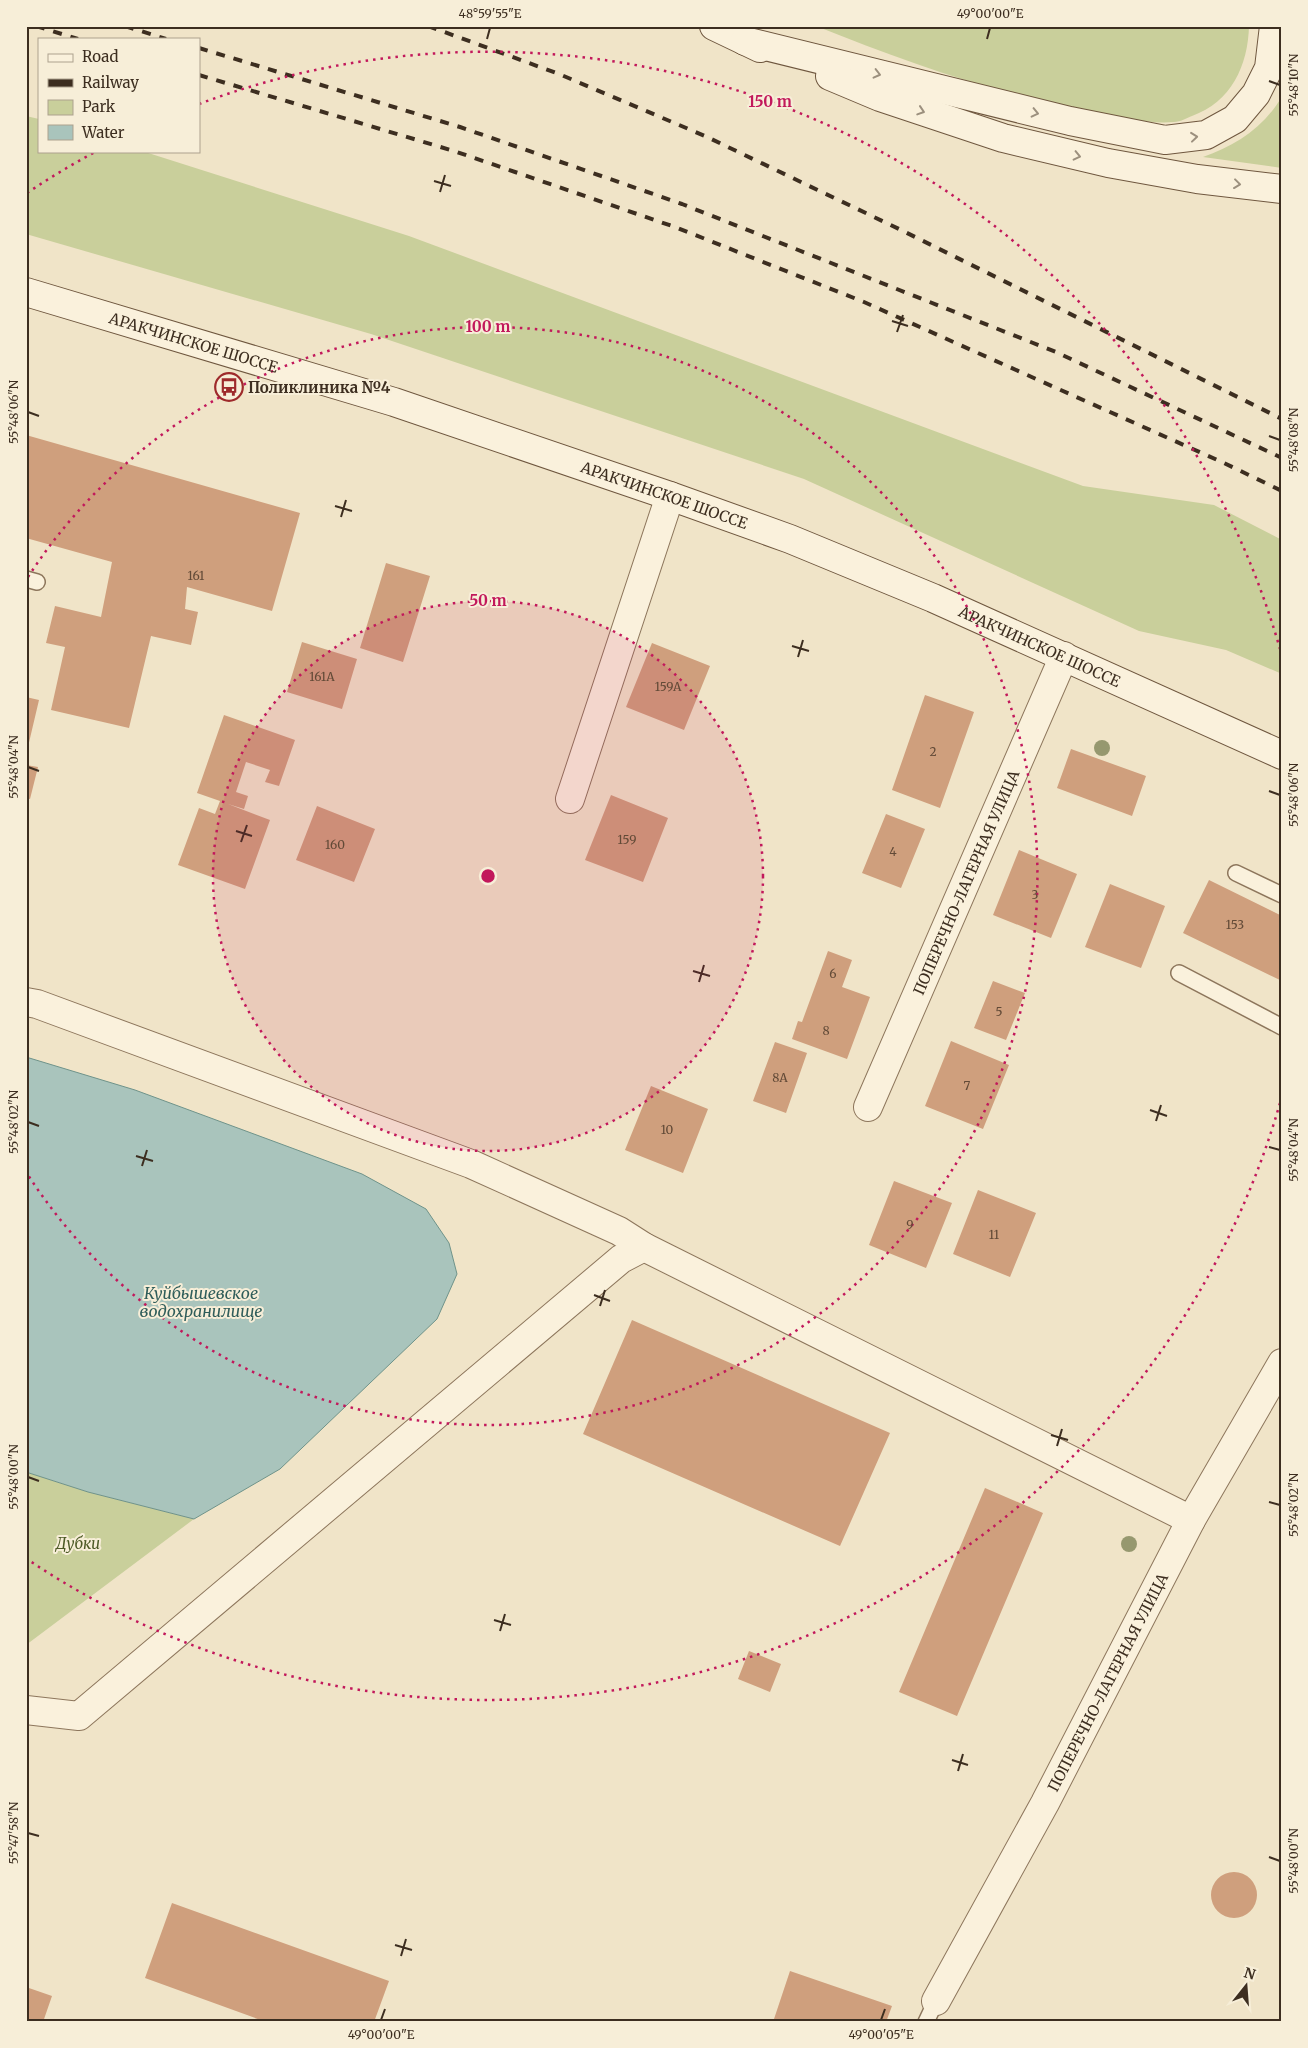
<svg xmlns="http://www.w3.org/2000/svg" width="1308" height="2048" viewBox="0 0 1308 2048" font-family="Merriweather,serif">
	<style>
		.green { fill: #c9cf9b }
		.water { fill: #a9c4bc; stroke: #6f938a }
		.building { fill: #cf9f7d }
		.lines { fill: none; stroke-linecap: round; stroke-linejoin: round }
		.lane-casing { stroke: #8d765c; stroke-width: 18 }
		.street-casing { stroke: #8d765c; stroke-width: 30 }
		.secondary-casing { stroke: #6f573f; stroke-width: 30 }
		.lane { stroke: #faf1dc; stroke-width: 15 }
		.street { stroke: #faf1dc; stroke-width: 28 }
		.secondary { stroke: #faf1dc; stroke-width: 28 }
		.rail { stroke: #3d2e20; stroke-width: 4; stroke-dasharray: 9 9; stroke-linecap: butt }
		.tree { fill: #96986f }
		.oneway { stroke: #9c907e }
		.ticks { fill: none; stroke: #3d2e20; stroke-width: 2 }
		.ring { fill: none; stroke: #c2185b; stroke-width: 2.5; stroke-dasharray: 2.5 5 }
		.labels { text-anchor: middle; dominant-baseline: central; stroke-width: 4; stroke-linejoin: round; paint-order: stroke }
		.number-label { font-size: 12px; fill: #624a37 }
		.street-label { font-size: 15px; fill: #3d2e20; stroke: #f7eed8 }
		.poi-label { font-size: 15px; font-weight: bold; fill: #3d2e20; stroke: #f7eed8; text-anchor: start }
		.park-label { font-size: 15px; font-style: italic; fill: #4d5a26; stroke: #f7eed8 }
		.water-label { font-size: 16px; font-style: italic; fill: #2f5d5a; stroke: #f7eed8 }
		.centre { fill: #c2185b; stroke: #f7eed8; stroke-width: 2.5 }
		.ring-label { font-size: 15px; text-anchor: middle; font-weight: bold; fill: #c2185b; stroke: #f7eed8; stroke-width: 4; stroke-linejoin: round; paint-order: stroke }
		.neatline { fill: none; stroke: #3d2e20; stroke-width: 2 }
		.ticks-label { font-size: 12px; text-anchor: middle; fill: #3d2e20 }
	</style>
	<rect width="100%" height="100%" fill="#f0e4c8"/>
	<path class="green" d="M816,26H1249C1248,66 1231,102 1192,116C1187,118 1180,122 1174,122C1150,124 1123,118 1099,113C1002,96 908,63 816,26Z
		M1282,96V168L1203,157C1235,146 1265,127 1282,96Z
		M26,116L39,119V151H142L409,236L1083,486L1214,505L1282,540V674L1226,650L1139,631L804,479L371,334L26,234Z
		M26,1472L88,1492L194,1519L26,1645Z"/>
	<path class="water" d="M26,1057L135,1090L362,1174L426,1209L449,1243L457,1274L437,1319L280,1469L194,1519L88,1492L26,1472Z"/>
	<path class="building" d="M26,435L300,513L272,611L187,587L185,609L198,612L191,645L151,636L129,728L51,710L65,647L46,643L55,606L101,617L112,562L26,538Z
		M386,563L430,576L403,662L360,648Z
		M302,642L357,659L342,709L287,692Z
		M652,643L710,666L684,730L626,707Z
		M925,695L974,712L940,808L892,790Z
		M26,697L39,700L27,751H26Z
		M224,715L295,740L279,786L265,782L270,770L246,762L236,792L248,796L244,809L228,804L270,820L245,889L178,865L199,808L215,814L220,801L197,793Z
		M1071,749L1146,776L1132,816L1057,788Z
		M26,765L38,767L30,799L26,798Z
		M611,795L668,818L643,882L585,860Z
		M317,806L375,829L354,882L296,860Z
		M886,814L925,829L901,888L862,873Z
		M1019,850L1077,874L1051,938L993,915Z
		M1209,880L1282,916V981L1183,933Z
		M1110,884L1165,906L1141,968L1085,947Z
		M828,951L852,960L842,987L870,997L847,1059L792,1039L798,1021L802,1022Z
		M993,981L1025,993L1006,1040L974,1028Z
		M951,1041L1009,1065L983,1129L925,1106Z
		M775,1042L807,1053L786,1113L753,1101Z
		M651,1086L708,1109L683,1173L625,1150Z
		M894,1181L952,1203L926,1268L869,1245Z
		M978,1190L1036,1213L1010,1277L953,1254Z
		M632,1320L890,1433L840,1546L583,1434Z
		M985,1488L1043,1513L957,1716L899,1692Z
		M749,1651L781,1664L770,1692L738,1679Z
		M1211 1895a23 23 0 1 1 46 0a23 23 0 1 1-46 0Z
		M172,1903L389,1981L374,2022H266L145,1978Z
		M790,1971L892,2006L886,2022H773Z
		M26,1987L52,1996L43,2022H26Z"/>
	<g class="lines">
		<defs>
			<path id="lane" d="M26,579L37,582
				M1236,873L1282,895
				M1179,973L1282,1027
				M926,2022L936,2001"/>
			<g id="street">
				<path d="M570,799L670,496"/>
				<path d="M26,1002L37,1004L471,1164L619,1231L644,1247L1191,1520"/>
				<path id="s1" d="M868,1107L1064,656"/>
				<path d="M26,1710L79,1716L621,1259L644,1247"/>
				<path id="s2" d="M936,2001L1045,1803L1191,1520L1282,1363"/>
			</g>
			<g id="secondary">
				<path d="M714,26L760,48"/>
				<path d="M745,41L1070,121L1165,140L1206,135L1235,119L1256,94L1269,68L1274,26"/>
				<path d="M830,76L880,97L1003,138L1108,163L1197,179L1282,189"/>
				<path id="s3" d="M26,292L394,402L670,496L790,539L933,598L1282,755"/>
			</g>
		</defs>
		<use href="#lane" class="lane-casing"/>
		<use href="#street" class="street-casing"/>
		<use href="#secondary" class="secondary-casing"/>
		<use href="#lane" class="lane"/>
		<use href="#street" class="street"/>
		<use href="#secondary" class="secondary"/>
		<path class="rail" d="M36,26L78,39
			M125,26L166,39
			M428,26L559,74L705,136L899,229L1282,419
			M199,48L460,127L682,204L1056,352L1282,458
			M199,75L454,151L675,227L864,302L1224,463L1282,491"/>
	</g>
	<g class="tree">
		<circle cx="1102" cy="748" r="8"/>
		<circle cx="1129" cy="1544" r="8"/>
	</g>
	<defs><path id="oneway-chevron" d="M-2-3.5L2.5 0L-2 3.5" fill="none" stroke-width="1.6" stroke-linecap="round" stroke-linejoin="round" transform="scale(1.25)"/></defs>
	<g class="oneway">
		<use href="#oneway-chevron" transform="translate(877 74) rotate(14)"/>
		<use href="#oneway-chevron" transform="translate(921 111) rotate(18)"/>
		<use href="#oneway-chevron" transform="translate(1035 113) rotate(13)"/>
		<use href="#oneway-chevron" transform="translate(1194 137) rotate(-6)"/>
		<use href="#oneway-chevron" transform="translate(1077 156) rotate(13)"/>
		<use href="#oneway-chevron" transform="translate(1237 184) rotate(7)"/>
	</g>
	<path class="ticks" d="M487,39L490,28M987,39L990,28M1269,81L1280,85M434,181L451,186M440,192L445,175M892,321L908,326M897,332L903,315M28,412L39,416M1269,436L1280,440M335,506L352,511M341,517L346,500M792,646L809,651M798,657L803,640M28,767L39,771M1269,791L1280,795M236,831L252,836M241,842L247,825M693,971L710,976M699,982L704,965M1150,1110L1167,1116M1156,1121L1161,1105M28,1122L39,1126M1269,1147L1280,1150M136,1156L153,1161M142,1166L147,1150M594,1295L610,1301M600,1306L605,1290M1051,1435L1068,1440M1057,1446L1062,1429M28,1477L39,1481M1269,1502L1280,1505M494,1620L511,1625M500,1631L505,1614M952,1760L968,1765M958,1771L963,1754M28,1833L39,1836M1269,1857L1280,1861M395,1945L412,1950M401,1956L406,1939M381,2020L385,2009M881,2020L885,2009"/>
	<circle cx="488" cy="876" r="275" fill="#c2185b" fill-opacity=".12"/>
	<g class="ring">
		<circle cx="488" cy="876" r="275"/>
		<path d="M28 577A549 549 0 1 1 28 1175"/>
		<path d="M1280 1103A824 824 0 0 1 27 1559M27 193A824 824 0 0 1 95 152M199 104A824 824 0 0 1 1280 649"/>
	</g>
	<defs>
		<symbol id="bus-ring" viewBox="-11 -11 22 22"><circle r="9.5" fill="#f7eed8" stroke="#9e2a2b" stroke-width="1.5"/><path d="M-5-6H5V4H4V6H2V4H-2V6H-4V4H-5ZM-3.5-4V0h7V-4ZM-3.5 1.2v1.5H-2V1.2ZM2 1.2v1.5H3.5V1.2Z" fill="#9e2a2b"/></symbol>
	</defs>
	<g fill-rule="evenodd">
		<use href="#bus-ring" x="213" y="371" width="32" height="32"/>
	</g>
	<g class="labels">
		<g class="number-label">
			<text x="196" y="575">161</text>
			<text x="322" y="676">161А</text>
			<text x="668" y="686">159А</text>
			<text x="933" y="751">2</text>
			<text x="627" y="839">159</text>
			<text x="335" y="844">160</text>
			<text x="893" y="851">4</text>
			<text x="1035" y="894">3</text>
			<text x="1235" y="924">153</text>
			<text x="833" y="973">6</text>
			<text x="999" y="1011">5</text>
			<text x="826" y="1030">8</text>
			<text x="780" y="1077">8А</text>
			<text x="967" y="1085">7</text>
			<text x="667" y="1129">10</text>
			<text x="910" y="1224">9</text>
			<text x="994" y="1234">11</text>
		</g>
		<g class="street-label">
			<text stroke="none"><textPath href="#s3" startOffset="175">АРАКЧИНСКОЕ ШОССЕ</textPath></text>
			<text stroke="none"><textPath href="#s3" startOffset="670">АРАКЧИНСКОЕ ШОССЕ</textPath></text>
			<text stroke="none"><textPath href="#s3" startOffset="1075">АРАКЧИНСКОЕ ШОССЕ</textPath></text>
			<text stroke="none"><textPath href="#s1" startOffset="245">ПОПЕРЕЧНО-ЛАГЕРНАЯ УЛИЦА</textPath></text>
			<text stroke="none"><textPath href="#s2" startOffset="362">ПОПЕРЕЧНО-ЛАГЕРНАЯ УЛИЦА</textPath></text>
		</g>
		<g class="poi-label">
			<text x="248" y="387">Поликлиника №4</text>
		</g>
		<g class="park-label">
			<text x="78" y="1543">Дубки</text>
		</g>
		<g class="water-label">
			<text x="201" y="1293">Куйбышевское<tspan x="201" dy="18">водохранилище</tspan></text>
		</g>
	</g>
	<circle cx="488" cy="876" r="8" class="centre"/>
	<g class="ring-label">
		<text x="770" y="107">150 m</text>
		<text x="488" y="332">100 m</text>
		<text x="488" y="606">50 m</text>
	</g>
	<rect width="1308" height="2048" fill="none" stroke="#f7eed8" stroke-width="55"/>
	<rect x="38" y="38" width="162" height="115" fill="#f7eed8" stroke="#ada18e"/>
	<rect x="48" y="54" width="25" height="8" fill="#faf1dc" stroke="#ada18e"/>
	<text x="82" y="62" font-size="15" fill="#3d2e20">Road</text>
	<rect x="48" y="79" width="25" height="8" fill="#3d2e20" stroke="#ada18e"/>
	<text x="82" y="88" font-size="15" fill="#3d2e20">Railway</text>
	<rect x="48" y="100" width="25" height="15" fill="#c9cf9b" stroke="#ada18e"/>
	<text x="82" y="112" font-size="15" fill="#3d2e20">Park</text>
	<rect x="48" y="125" width="25" height="15" fill="#a9c4bc" stroke="#ada18e"/>
	<text x="82" y="138" font-size="15" fill="#3d2e20">Water</text>
	<g transform="translate(1246 1986) rotate(17)" stroke="#f7eed8" stroke-width="4" paint-order="stroke">
	<path d="M0-4L9 19L0 12L-9 19Z" fill="#3d2e20"/>
	<text y="-8" font-size="14" font-weight="bold" text-anchor="middle" fill="#3d2e20">N</text>
	</g>
	<rect x="28" y="28" width="1252" height="1992" class="neatline"/>
	<g class="ticks-label">
		<text x="490" y="18">48°59'55"E</text>
		<text x="990" y="18">49°00'00"E</text>
		<text transform="translate(1294 85) rotate(-90)" y="4">55°48'10"N</text>
		<text transform="translate(14 412) rotate(-90)" y="4">55°48'06"N</text>
		<text transform="translate(1294 440) rotate(-90)" y="4">55°48'08"N</text>
		<text transform="translate(14 767) rotate(-90)" y="4">55°48'04"N</text>
		<text transform="translate(1294 795) rotate(-90)" y="4">55°48'06"N</text>
		<text transform="translate(14 1122) rotate(-90)" y="4">55°48'02"N</text>
		<text transform="translate(1294 1150) rotate(-90)" y="4">55°48'04"N</text>
		<text transform="translate(14 1477) rotate(-90)" y="4">55°48'00"N</text>
		<text transform="translate(1294 1505) rotate(-90)" y="4">55°48'02"N</text>
		<text transform="translate(14 1833) rotate(-90)" y="4">55°47'58"N</text>
		<text transform="translate(1294 1861) rotate(-90)" y="4">55°48'00"N</text>
		<text x="381" y="2039">49°00'00"E</text>
		<text x="881" y="2039">49°00'05"E</text>
	</g>
</svg>
